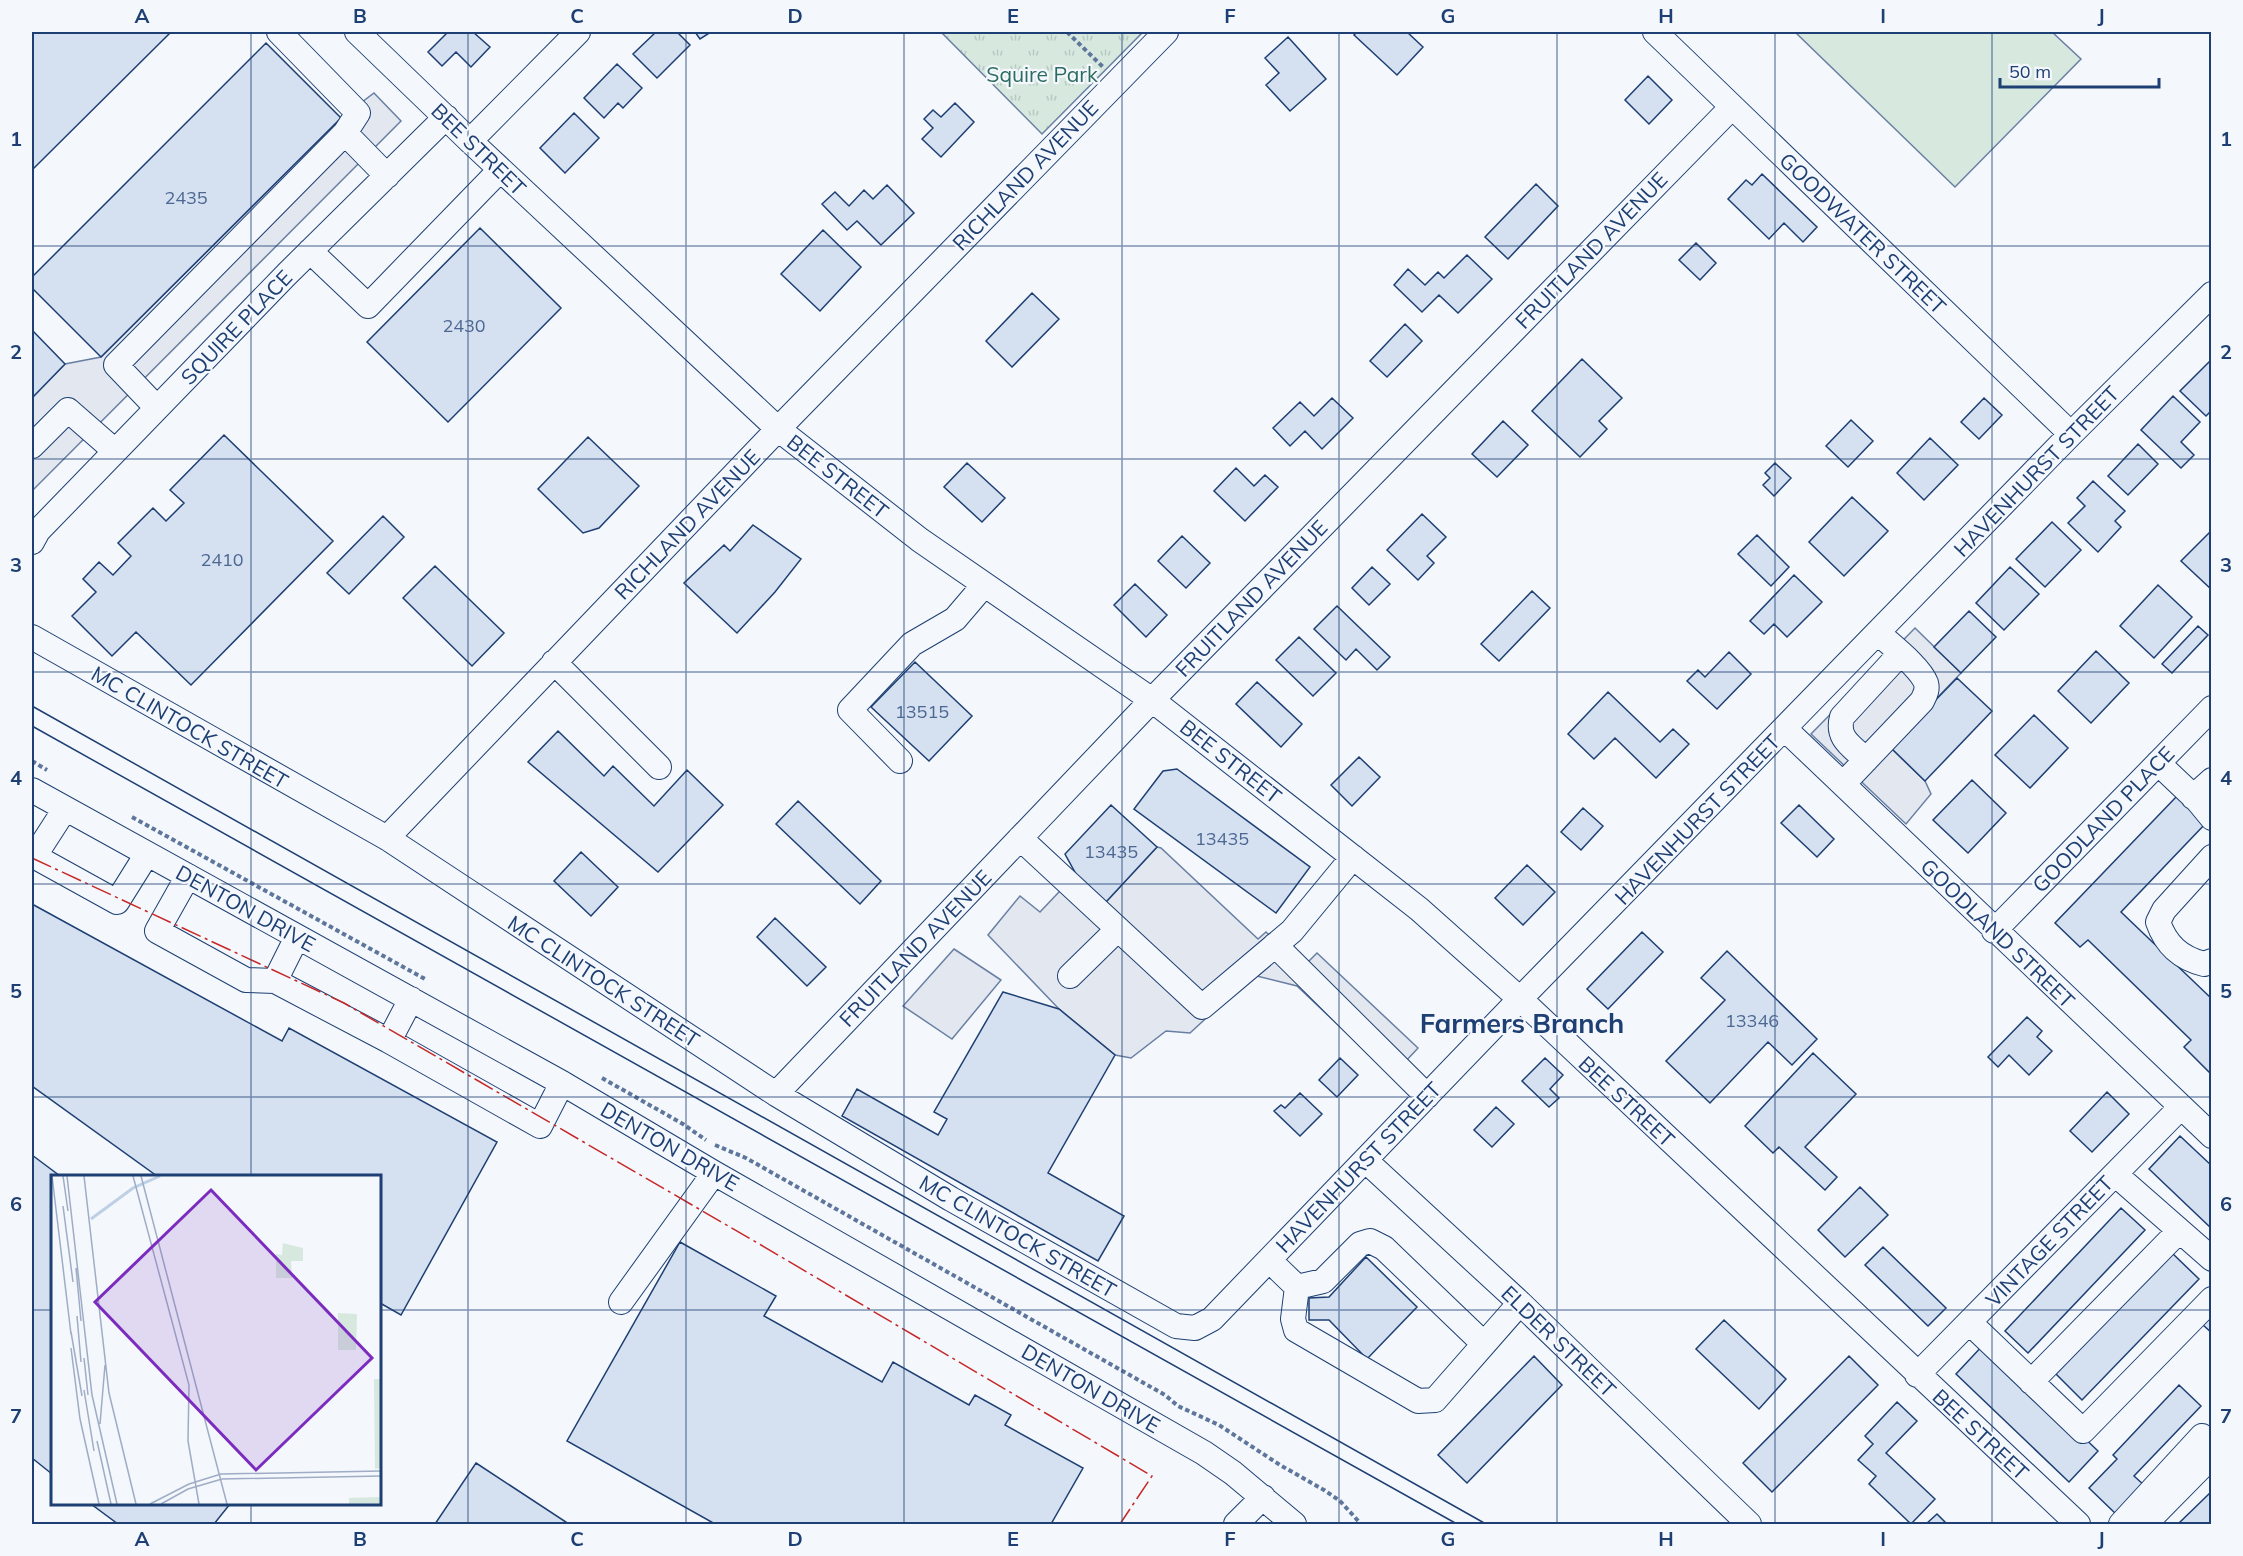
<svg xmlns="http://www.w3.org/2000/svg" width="2243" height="1556" viewBox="0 0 2243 1556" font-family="Mulish,sans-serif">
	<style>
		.grass { fill: url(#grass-tufts); stroke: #687fa3; stroke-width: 1.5 }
		.garden { fill: #d7e8df; stroke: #687fa3; stroke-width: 1.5 }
		.parking { fill: #e3e8f0; stroke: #687fa3; stroke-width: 1.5 }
		.building { fill: #d5e0f0; stroke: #1d3f73; stroke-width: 1.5 }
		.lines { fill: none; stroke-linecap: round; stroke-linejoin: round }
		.minor-casing { stroke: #1d3f73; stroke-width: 26 }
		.path { stroke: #5e769c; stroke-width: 4; stroke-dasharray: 4.5 3; stroke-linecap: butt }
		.minor { stroke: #f4f7fb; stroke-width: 24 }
		.tram { stroke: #1d3f73; stroke-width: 1.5 }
		.power { stroke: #c62828; stroke-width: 1.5; stroke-dasharray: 21 4.5 3 4.5; stroke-linecap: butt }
		.grid { fill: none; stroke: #1d3f73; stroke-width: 1.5; stroke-opacity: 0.55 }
		.labels { text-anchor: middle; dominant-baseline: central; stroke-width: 4.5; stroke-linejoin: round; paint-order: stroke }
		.number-label { font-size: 18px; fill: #4b6792 }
		.park-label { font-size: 21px; fill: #2c6c60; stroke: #f4f7fb }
		.street-label { font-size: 21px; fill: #1d3f73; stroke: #f4f7fb }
		.district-label { font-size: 27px; font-weight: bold; fill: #1d3f73; stroke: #f4f7fb }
		.inset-river { fill: none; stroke: #bed0e5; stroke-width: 3 }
		.inset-road { fill: none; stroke: #9eadc5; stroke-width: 1.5 }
		.view { fill: #7b2cbf; fill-opacity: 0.15; stroke: #7b2cbf; stroke-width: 3 }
		.inset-edge { fill: none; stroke: #1d3f73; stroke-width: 3 }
		.neatline { fill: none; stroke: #1d3f73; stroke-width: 2 }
		.grid-label { font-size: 20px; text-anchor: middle; font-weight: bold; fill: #1d3f73 }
	</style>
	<defs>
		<pattern id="grass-tufts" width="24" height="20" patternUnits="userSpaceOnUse" patternTransform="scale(1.5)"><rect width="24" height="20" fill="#d7e8df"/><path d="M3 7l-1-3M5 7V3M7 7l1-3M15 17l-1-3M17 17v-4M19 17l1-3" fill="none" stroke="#b8c8c3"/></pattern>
	</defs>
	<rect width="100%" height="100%" fill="#f4f7fb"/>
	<path class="grass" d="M941,32H1143L1042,134Z"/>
	<path class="garden" d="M1795,32H2052L2081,59L1955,187Z"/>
	<path class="parking" d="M374,93L401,121L32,491V398L65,364L101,357L341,118Z
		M1915,628L1961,673L1890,747L1925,781L1931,794L1906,824L1811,734Z
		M1157,847L1161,848L1258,939L1266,932L1303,967L1317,953L1418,1048L1392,1076L1297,986L1253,975L1190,1033L1166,1031L1131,1058L1115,1055L1059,1009L988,935L1020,896L1040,912L1076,874L1107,901Z
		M954,949L1001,980L952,1039L903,1006Z"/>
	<path class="building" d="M32,32H171L32,170Z
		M448,32H473L490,47L471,67L456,52L442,66L428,52Z
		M656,32H677L690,45L657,78L633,54Z
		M695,32H711L700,39Z
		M1357,32H1407L1423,47L1397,75L1354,35Z
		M1288,37L1326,79L1290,111L1266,85L1279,73L1265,58Z
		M266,43L341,118L101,357L32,288V277Z
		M617,64L642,88L623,108L618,103L604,118L584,98Z
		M1648,76L1672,100L1649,124L1625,100Z
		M955,103L974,122L941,157L922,139L933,128L924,119L933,110L941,117Z
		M574,113L599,138L565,173L540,148Z
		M1762,174L1817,227L1803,242L1784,223L1769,239L1728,199L1746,180L1752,185Z
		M1536,184L1558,206L1508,259L1485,237Z
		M887,185L914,213L881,245L857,221L847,230L822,204L835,192L849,206L864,190L873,199Z
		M480,228L561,308L448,422L367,342Z
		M823,230L861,267L820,311L781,274Z
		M1696,243L1716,263L1700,280L1679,260Z
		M1467,255L1492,279L1458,313L1439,295L1422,312L1394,285L1408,269L1425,285L1438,272L1444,278Z
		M1032,293L1059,319L1012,367L986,341Z
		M1405,324L1422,341L1387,377L1370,361Z
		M32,330L65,364L32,398Z
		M1582,359L1622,398L1599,421L1607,429L1580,457L1532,411Z
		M2212,359V410L2206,416L2180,391Z
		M2173,396L2200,422L2181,442L2194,455L2181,468L2141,430Z
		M1332,398L1353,418L1322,449L1305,431L1290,446L1273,428L1300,402L1314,416Z
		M1984,398L2002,415L1979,439L1961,422Z
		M1851,420L1873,441L1848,467L1826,446Z
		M1503,421L1528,445L1497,477L1472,454Z
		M224,435L333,541L191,685L136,632L112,656L72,616L96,592L83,579L99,562L113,575L131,556L118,543L153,508L166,521L184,503L170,490Z
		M588,437L639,486L599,528L583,533L538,489Z
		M1930,438L1958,465L1924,500L1897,473Z
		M2138,444L2158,464L2128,495L2108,476Z
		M967,463L1005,498L982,522L944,487Z
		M1775,463L1791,478L1774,496L1763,485L1770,478L1765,473Z
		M1236,468L1254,486L1265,475L1278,487L1245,521L1214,491Z
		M2093,481L2125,511L2115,521L2121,527L2098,552L2068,523L2085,506L2077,498Z
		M1852,497L1888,531L1844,576L1809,542Z
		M1422,514L1446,537L1427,556L1434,563L1418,580L1387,550Z
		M383,516L404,537L349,594L327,573Z
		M2052,522L2081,550L2045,587L2016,559Z
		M753,525L801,559L775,592L737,633L684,583L724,545L730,551Z
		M2212,530V590L2181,561Z
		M1757,535L1789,567L1771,586L1738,554Z
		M1182,536L1210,563L1186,588L1158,561Z
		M435,566L504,633L472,666L403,598Z
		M1372,567L1390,584L1369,605L1352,588Z
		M2010,567L2039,594L2004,630L1976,603Z
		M1794,575L1822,602L1787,637L1774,624L1764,634L1750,621Z
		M1135,584L1167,615L1146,637L1114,605Z
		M2158,585L2192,617L2154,658L2120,626Z
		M1532,591L1550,608L1499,661L1481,644Z
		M1337,606L1390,657L1377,670L1356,649L1346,660L1314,629Z
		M1969,611L1996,637L1961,673L1934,647Z
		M2198,626L2208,635L2172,673L2162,664Z
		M1299,637L1336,673L1313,696L1276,660Z
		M2096,651L2129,683L2091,723L2058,691Z
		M1729,652L1751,674L1717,709L1687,681L1698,670L1705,677Z
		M915,662L972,716L929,761L871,707Z
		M1957,678L1992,711L1925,781L1890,747Z
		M1257,682L1302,724L1281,747L1236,704Z
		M1608,692L1660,742L1673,729L1689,744L1656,778L1615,738L1594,759L1568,734Z
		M2034,715L2068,748L2030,788L1995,755Z
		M558,731L604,776L613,766L654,806L687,770L723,805L658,872L528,762Z
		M1359,757L1380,777L1352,806L1331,785Z
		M1177,769L1310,867L1276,913L1134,809L1163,771Z
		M1972,780L2006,813L1968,853L1933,820Z
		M2177,796L2206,823L2121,912L2212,999V1070L2209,1072L2184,1047L2191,1040L2088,940L2080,947L2055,923Z
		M798,801L881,881L860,904L776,824Z
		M1111,805L1157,847L1106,902L1076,874L1065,854Z
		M1799,805L1834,839L1817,857L1781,823Z
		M1583,808L1603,826L1581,850L1561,832Z
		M581,852L618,887L591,916L554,881Z
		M1527,865L1555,892L1523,925L1495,898Z
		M32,904L282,1041L289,1028L497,1142L401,1315L380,1303V1176H157L32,1086Z
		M775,918L826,967L807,986L757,937Z
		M1642,932L1663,952L1608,1009L1587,989Z
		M1727,951L1817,1039L1792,1065L1768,1042L1710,1103L1666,1061L1725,1000L1701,978Z
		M1003,992L1059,1009L1115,1055L1048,1173L1124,1216L1098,1261L842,1116L857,1089L938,1135L947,1119L934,1112Z
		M2027,1017L2042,1031L2037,1037L2052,1051L2029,1075L2009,1055L1998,1067L1988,1057Z
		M1813,1053L1856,1094L1805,1147L1837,1177L1825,1190L1779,1147L1773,1153L1745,1126Z
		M1340,1058L1358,1075L1337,1097L1319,1080Z
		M1545,1058L1563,1075L1550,1089L1559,1098L1549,1107L1522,1081Z
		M2107,1092L2129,1114L2092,1152L2070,1131Z
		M1300,1093L1322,1114L1300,1136L1274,1111L1281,1105L1285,1108Z
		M1496,1107L1514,1124L1492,1147L1474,1130Z
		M2180,1136L2212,1166V1229L2149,1169Z
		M32,1155L60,1176H52V1474L32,1458Z
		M1860,1187L1888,1215L1845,1257L1818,1230Z
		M2121,1208L2145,1230L2028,1353L2005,1331Z
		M680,1242L776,1296L764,1316L882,1382L893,1362L969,1405L975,1395L1011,1415L1005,1425L1083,1468L1051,1524H715L567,1441Z
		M1883,1247L1946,1308L1928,1326L1865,1265Z
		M2172,1253L2199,1279L2082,1400L2056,1374Z
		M1366,1257L1417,1307L1367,1359L1329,1320H1309V1298L1329,1297Z
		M2212,1316V1333L2203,1325Z
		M1724,1320L1786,1379L1759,1409L1696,1349Z
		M1985,1343L2098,1451L2069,1482L1956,1374Z
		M1534,1356L1562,1385L1467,1483L1438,1455Z
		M1849,1356L1878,1385L1772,1492L1743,1463Z
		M2179,1385L2201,1406L2134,1476L2145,1486L2117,1515L2089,1488L2117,1459L2113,1455Z
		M1897,1402L1917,1421L1886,1453L1935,1499L1911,1524L1869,1484L1876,1476L1858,1460L1873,1444L1865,1436Z
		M476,1463L569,1524H435Z
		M2212,1491V1524H2178Z
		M91,1504H230L214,1524H118Z
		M1937,1514L1947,1524H1926Z"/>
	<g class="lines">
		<defs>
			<path id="minor" d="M357,32L470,141L778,429L920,540L1152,700L1419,909L1520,999L2078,1524
				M1655,32L2071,434
				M345,133L387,176
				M470,141L578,32
				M310,251L368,306L500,170
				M157,408L116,365L345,133L358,113L279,32
				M32,446L68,410L115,451
				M32,542L38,531L287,274L446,117
				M32,637L387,838L776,1094L951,1199L1176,1326L1195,1328L1212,1319L1520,999L2071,434L2212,294
				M554,662L659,767
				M1785,729L2212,1136
				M1866,760C1852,746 1836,739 1842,717L1900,654
				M900,761L850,710L912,644L955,619L984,585
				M2158,763L2198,801L2212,818
				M1843,784L1922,701C1925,695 1928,690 1926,683C1920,667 1891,645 1878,633
				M32,790L562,1083L714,1173L1204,1453L1233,1473L1294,1524
				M2193,797L2212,780
				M387,838L778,429L1166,32
				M1020,838L1202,1007L1292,931L1353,857
				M32,855L117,902L147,854
				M34,857L65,809
				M2212,857L2164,910L2158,922C2166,945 2180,958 2204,964L2212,961
				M188,876L157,931L246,980L275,981
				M1994,931L2212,708
				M297,937L275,981L389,1041
				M1275,945L1427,1096
				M1070,976L1118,929
				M411,999L389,1041L540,1126L562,1083
				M776,1094L1152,700L1732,107
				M1365,1160L1520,1303L1749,1524
				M2115,1174L2212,1259
				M1269,1260L1297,1287L1323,1281L1360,1244L1370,1241L1384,1248L1483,1343
				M1297,1287L1293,1319L1296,1330L1418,1401L1435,1400L1520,1303
				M621,1302L714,1173
				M1970,1323L2083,1431L2212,1299
				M1917,1375L2181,1107
				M2031,1382L2179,1231
				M1236,1524L1263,1497
				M2121,1524L2202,1436
				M2145,1524L2212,1456"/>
		</defs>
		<use href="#minor" class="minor-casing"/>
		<path class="path" d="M1067,32L1103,67
			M32,761L47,770
			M132,817L425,979
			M602,1078L683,1124L706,1140
			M715,1145L746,1158L1165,1395L1178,1406L1219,1425L1280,1465L1324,1490L1340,1501L1361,1524"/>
		<use href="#minor" class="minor"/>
		<path class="tram" d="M32,706L1486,1524
			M32,726L1457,1524"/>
		<path class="power" d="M32,858L344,1003L761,1245L1152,1476L1120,1524"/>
	</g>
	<path class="grid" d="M251,32V1176M468,32V1524M686,32V1524M904,32V1524M1122,32V1524M1339,32V1524M1557,32V1524M1775,32V1524M1992,32V1524M32,246H2212M32,459H2212M32,672H2212M32,884H2212M32,1097H2212M32,1310H52M380,1310H2212M251,1504V1524"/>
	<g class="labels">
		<g class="number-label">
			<text x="186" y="197">2435</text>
			<text x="464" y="325">2430</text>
			<text x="222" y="559">2410</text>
			<text x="922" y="711">13515</text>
			<text x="1222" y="838">13435</text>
			<text x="1111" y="851">13435</text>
			<text x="1752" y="1020">13346</text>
		</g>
		<g class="park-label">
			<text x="1042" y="74">Squire Park</text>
		</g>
		<g class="street-label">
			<text transform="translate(479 149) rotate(44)">BEE STREET</text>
			<text transform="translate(1025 175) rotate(-46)">RICHLAND AVENUE</text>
			<text transform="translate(1863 233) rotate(44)">GOODWATER STREET</text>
			<text transform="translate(1591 250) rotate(-46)">FRUITLAND AVENUE</text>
			<text transform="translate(236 327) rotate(-46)">SQUIRE PLACE</text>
			<text transform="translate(2036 471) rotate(-46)">HAVENHURST STREET</text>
			<text transform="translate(838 476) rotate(38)">BEE STREET</text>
			<text transform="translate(687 524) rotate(-46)">RICHLAND AVENUE</text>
			<text transform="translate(1251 598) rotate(-46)">FRUITLAND AVENUE</text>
			<text transform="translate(190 727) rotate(30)">MC CLINTOCK STREET</text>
			<text transform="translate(1231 761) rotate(38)">BEE STREET</text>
			<text transform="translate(1697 819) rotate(-46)">HAVENHURST STREET</text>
			<text transform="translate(2103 819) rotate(-46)">GOODLAND PLACE</text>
			<text transform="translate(246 908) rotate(29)">DENTON DRIVE</text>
			<text transform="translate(1998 933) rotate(44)">GOODLAND STREET</text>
			<text transform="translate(915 948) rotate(-46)">FRUITLAND AVENUE</text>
			<text transform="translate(604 981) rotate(33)">MC CLINTOCK STREET</text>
			<text transform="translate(1627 1101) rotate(43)">BEE STREET</text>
			<text transform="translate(670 1146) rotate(30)">DENTON DRIVE</text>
			<text transform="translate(1358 1167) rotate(-46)">HAVENHURST STREET</text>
			<text transform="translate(1018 1236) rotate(30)">MC CLINTOCK STREET</text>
			<text transform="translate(2049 1241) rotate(-46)">VINTAGE STREET</text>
			<text transform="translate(1559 1341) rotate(44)">ELDER STREET</text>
			<text transform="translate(1091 1388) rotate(30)">DENTON DRIVE</text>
			<text transform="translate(1981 1434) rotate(43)">BEE STREET</text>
		</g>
		<g class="district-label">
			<text x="1522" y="1023">Farmers Branch</text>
		</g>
	</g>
	<g transform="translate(51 1175)">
		<rect width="330" height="330" fill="#f4f7fb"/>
		<path d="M232,68L252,73V86H240L241,103H225V79L231,80ZM323,204H330V293L324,294Z" fill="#d7e8df"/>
		<path d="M330,322V329H298V323Z" fill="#d7e8df"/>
		<path d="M287,138L306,139L305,175H287Z" fill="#d7e8df"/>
		<path class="inset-river" d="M40,44L82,13L109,1"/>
		<path class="inset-road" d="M1,1L20,159M12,1L17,36M16,1L41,220L66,329M33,1L58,218L85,329M82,1L138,210L137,266L148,329M90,1L176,329M12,31L22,107M25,93L30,146M26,141L30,187M20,157L31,221M20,173L29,244L48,329M33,183L37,220M33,215L43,276M49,249L54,190M46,266L60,329M99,329L138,309L170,299L330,296M110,329L137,314L171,304L330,301"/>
		<path class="view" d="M160,15L321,183L205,295L44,127Z"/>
		<rect width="330" height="330" class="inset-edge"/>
	</g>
	<rect width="2243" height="1556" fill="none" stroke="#f4f7fb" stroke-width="66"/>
	<path d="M2000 78v9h159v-9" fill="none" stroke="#1d3f73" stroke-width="3"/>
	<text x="2009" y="78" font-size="18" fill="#1d3f73" stroke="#f4f7fb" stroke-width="4.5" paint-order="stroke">50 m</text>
	<rect x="33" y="33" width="2177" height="1490" class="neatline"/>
	<g class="grid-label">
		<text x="142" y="23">A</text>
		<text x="360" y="23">B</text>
		<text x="577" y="23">C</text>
		<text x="795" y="23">D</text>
		<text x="1013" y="23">E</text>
		<text x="1230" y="23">F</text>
		<text x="1448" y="23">G</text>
		<text x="1666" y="23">H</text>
		<text x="1883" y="23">I</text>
		<text x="2101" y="23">J</text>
		<text x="16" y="146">1</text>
		<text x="2226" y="146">1</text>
		<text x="16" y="359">2</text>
		<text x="2226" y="359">2</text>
		<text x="16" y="572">3</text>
		<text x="2226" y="572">3</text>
		<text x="16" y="785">4</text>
		<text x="2226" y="785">4</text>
		<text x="16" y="998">5</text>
		<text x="2226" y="998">5</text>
		<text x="16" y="1211">6</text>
		<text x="2226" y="1211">6</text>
		<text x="16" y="1423">7</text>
		<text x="2226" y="1423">7</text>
		<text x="142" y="1546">A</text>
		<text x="360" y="1546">B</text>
		<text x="577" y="1546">C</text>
		<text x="795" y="1546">D</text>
		<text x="1013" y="1546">E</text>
		<text x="1230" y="1546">F</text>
		<text x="1448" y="1546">G</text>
		<text x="1666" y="1546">H</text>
		<text x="1883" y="1546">I</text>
		<text x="2101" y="1546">J</text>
	</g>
</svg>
